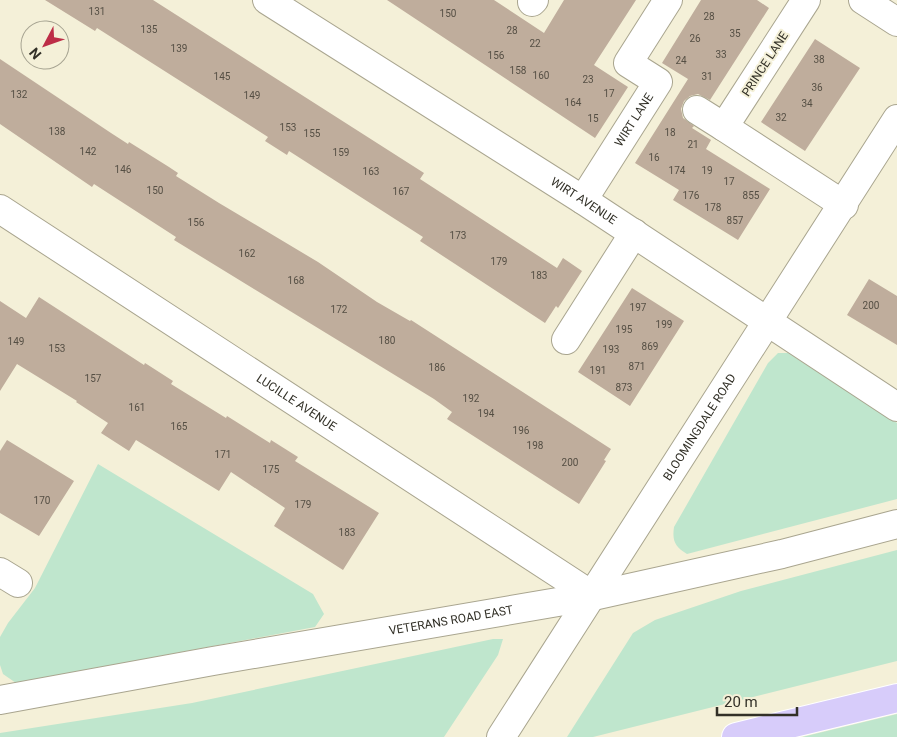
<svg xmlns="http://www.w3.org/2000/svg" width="897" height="737" viewBox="0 0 897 737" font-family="Roboto,sans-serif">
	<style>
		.green { fill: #bfe6cd }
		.building { fill: #bfad9c }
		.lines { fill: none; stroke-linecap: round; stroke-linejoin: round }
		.minor-casing { stroke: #a9a58f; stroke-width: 30 }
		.highway-casing { stroke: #fff; stroke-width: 30 }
		.minor { stroke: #fff; stroke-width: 28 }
		.highway { stroke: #d7ccfa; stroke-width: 28 }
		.labels { text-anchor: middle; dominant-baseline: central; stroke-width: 4; stroke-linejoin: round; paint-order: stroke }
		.number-label { font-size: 10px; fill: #554f44 }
		.street-label { font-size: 12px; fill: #323027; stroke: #f4f0d8 }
	</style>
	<rect width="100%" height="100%" fill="#f4f0d8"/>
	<path class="green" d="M778,353H788L897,423V499L687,554C675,547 672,541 674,527L768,363Z
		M98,464L313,594L324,614L315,627L16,683L3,674L0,665V637L8,623L35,588Z
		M897,550V661L593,737H567L633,633L655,620L741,591Z
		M493,639H503L498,655L444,737H0V733L192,703Z
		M897,714V737H802Z"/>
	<path class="building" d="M45,0H153L424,173L420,179L557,268L563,258L582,271L558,308L556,306L545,323L420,241L423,237L289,151L287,155L265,141L268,137L97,28L95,31Z
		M387,0H494L544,33L564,0H636L594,65L628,87L595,138Z
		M701,0H757L769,8L710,100L698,94L690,96L684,101L681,109L683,118L694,126L692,128L711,140L706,149L770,189L738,240L673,200L679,190L635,163L688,79L662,63Z
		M815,39L860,68L805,151L761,122Z
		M0,59L111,133L128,144L129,142L169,167L178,173L176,176L219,203L318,262L377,302L410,321L411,320L611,449L604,460L606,461L579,504L447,419L452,412L434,399L174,240L176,237L94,184L92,187L0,124Z
		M869,279L897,296V345L847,315Z
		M632,288L684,321L630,406L578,372Z
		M39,297L144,365L145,363L173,381L171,384L226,418L227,416L270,443L271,440L298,457L295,461L379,513L343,570L274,526L285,508L231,472L219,491L136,440L129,451L101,433L108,423L76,402L77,401L17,364L0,391V301L26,318Z
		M7,440L74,481L39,536L0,513V451Z"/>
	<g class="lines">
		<defs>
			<g id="minor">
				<path id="s1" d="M267,0L583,200L897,407"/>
				<path d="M806,0L724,127L844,205"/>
				<path d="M863,0L897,22"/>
				<path d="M532,2L534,0"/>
				<path d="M697,110L724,127"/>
				<path id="s2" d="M583,200L658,82L628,63L668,0"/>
				<path id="s3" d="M0,209L593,596"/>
				<path d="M566,340L634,233"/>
				<path d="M0,572L18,583"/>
				<path id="s4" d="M0,700L213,661L593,596L782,554L897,524"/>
				<path id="s5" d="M501,737L897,119"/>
			</g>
			<path id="highway" d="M736,737L897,698"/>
		</defs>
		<use href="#minor" class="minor-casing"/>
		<use href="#highway" class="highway-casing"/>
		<use href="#minor" class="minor"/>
		<use href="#highway" class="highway"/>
	</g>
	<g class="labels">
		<g class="number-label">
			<text x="97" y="11">131</text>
			<text x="448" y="13">150</text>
			<text x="709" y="16">28</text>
			<text x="149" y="29">135</text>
			<text x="512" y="30">28</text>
			<text x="735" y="33">35</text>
			<text x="695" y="38">26</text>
			<text x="535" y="43">22</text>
			<text x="179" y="48">139</text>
			<text x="721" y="54">33</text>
			<text x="496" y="55">156</text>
			<text x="819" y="59">38</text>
			<text x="681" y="60">24</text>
			<text x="518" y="70">158</text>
			<text x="541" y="75">160</text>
			<text x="222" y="76">145</text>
			<text x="707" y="76">31</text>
			<text x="588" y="79">23</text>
			<text x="817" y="87">36</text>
			<text x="609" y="93">17</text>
			<text x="19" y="94">132</text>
			<text x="252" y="95">149</text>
			<text x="573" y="102">164</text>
			<text x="807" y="103">34</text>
			<text x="781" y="117">32</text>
			<text x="593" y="118">15</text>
			<text x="288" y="127">153</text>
			<text x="57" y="131">138</text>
			<text x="670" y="132">18</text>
			<text x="312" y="133">155</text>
			<text x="693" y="144">21</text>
			<text x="88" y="151">142</text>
			<text x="341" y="152">159</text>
			<text x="654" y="157">16</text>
			<text x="123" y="169">146</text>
			<text x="677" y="170">174</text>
			<text x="707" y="170">19</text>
			<text x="371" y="171">163</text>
			<text x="729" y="181">17</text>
			<text x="155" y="190">150</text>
			<text x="401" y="191">167</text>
			<text x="691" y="195">176</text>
			<text x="751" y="195">855</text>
			<text x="713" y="207">178</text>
			<text x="735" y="220">857</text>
			<text x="196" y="222">156</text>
			<text x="458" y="235">173</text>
			<text x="247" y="253">162</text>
			<text x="499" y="261">179</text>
			<text x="539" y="275">183</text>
			<text x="296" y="280">168</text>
			<text x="871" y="305">200</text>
			<text x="638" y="307">197</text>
			<text x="339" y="309">172</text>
			<text x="664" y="324">199</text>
			<text x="624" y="329">195</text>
			<text x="387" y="340">180</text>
			<text x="16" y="341">149</text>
			<text x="650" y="346">869</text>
			<text x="57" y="348">153</text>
			<text x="611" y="349">193</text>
			<text x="637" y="366">871</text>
			<text x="437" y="367">186</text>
			<text x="598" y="370">191</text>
			<text x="93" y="378">157</text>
			<text x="624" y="387">873</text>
			<text x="471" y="398">192</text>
			<text x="137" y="407">161</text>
			<text x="486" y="413">194</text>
			<text x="179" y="426">165</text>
			<text x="521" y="430">196</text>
			<text x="535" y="445">198</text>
			<text x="223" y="454">171</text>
			<text x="570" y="462">200</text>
			<text x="271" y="469">175</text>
			<text x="42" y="500">170</text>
			<text x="303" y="504">179</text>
			<text x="347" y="532">183</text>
		</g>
		<g class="street-label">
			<text transform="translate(765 64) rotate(-57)">PRINCE LANE</text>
			<text stroke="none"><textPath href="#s2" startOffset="95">WIRT LANE</textPath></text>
			<text stroke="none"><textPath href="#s1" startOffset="375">WIRT AVENUE</textPath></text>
			<text stroke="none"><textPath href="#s3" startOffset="354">LUCILLE AVENUE</textPath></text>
			<text stroke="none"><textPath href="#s5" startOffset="368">BLOOMINGDALE ROAD</textPath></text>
			<text stroke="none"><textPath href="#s4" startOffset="458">VETERANS ROAD EAST</textPath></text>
		</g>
	</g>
	<g transform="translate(45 45) rotate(229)"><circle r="24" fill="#f4f0d8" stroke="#a6a391"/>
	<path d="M0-4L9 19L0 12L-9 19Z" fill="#bd2d47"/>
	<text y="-8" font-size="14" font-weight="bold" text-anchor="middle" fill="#323027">N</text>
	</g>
	<path d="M717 707v8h80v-8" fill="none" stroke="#323027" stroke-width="2.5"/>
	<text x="724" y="707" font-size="15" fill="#323027" stroke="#f4f0d8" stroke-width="4" paint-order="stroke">20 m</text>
</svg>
